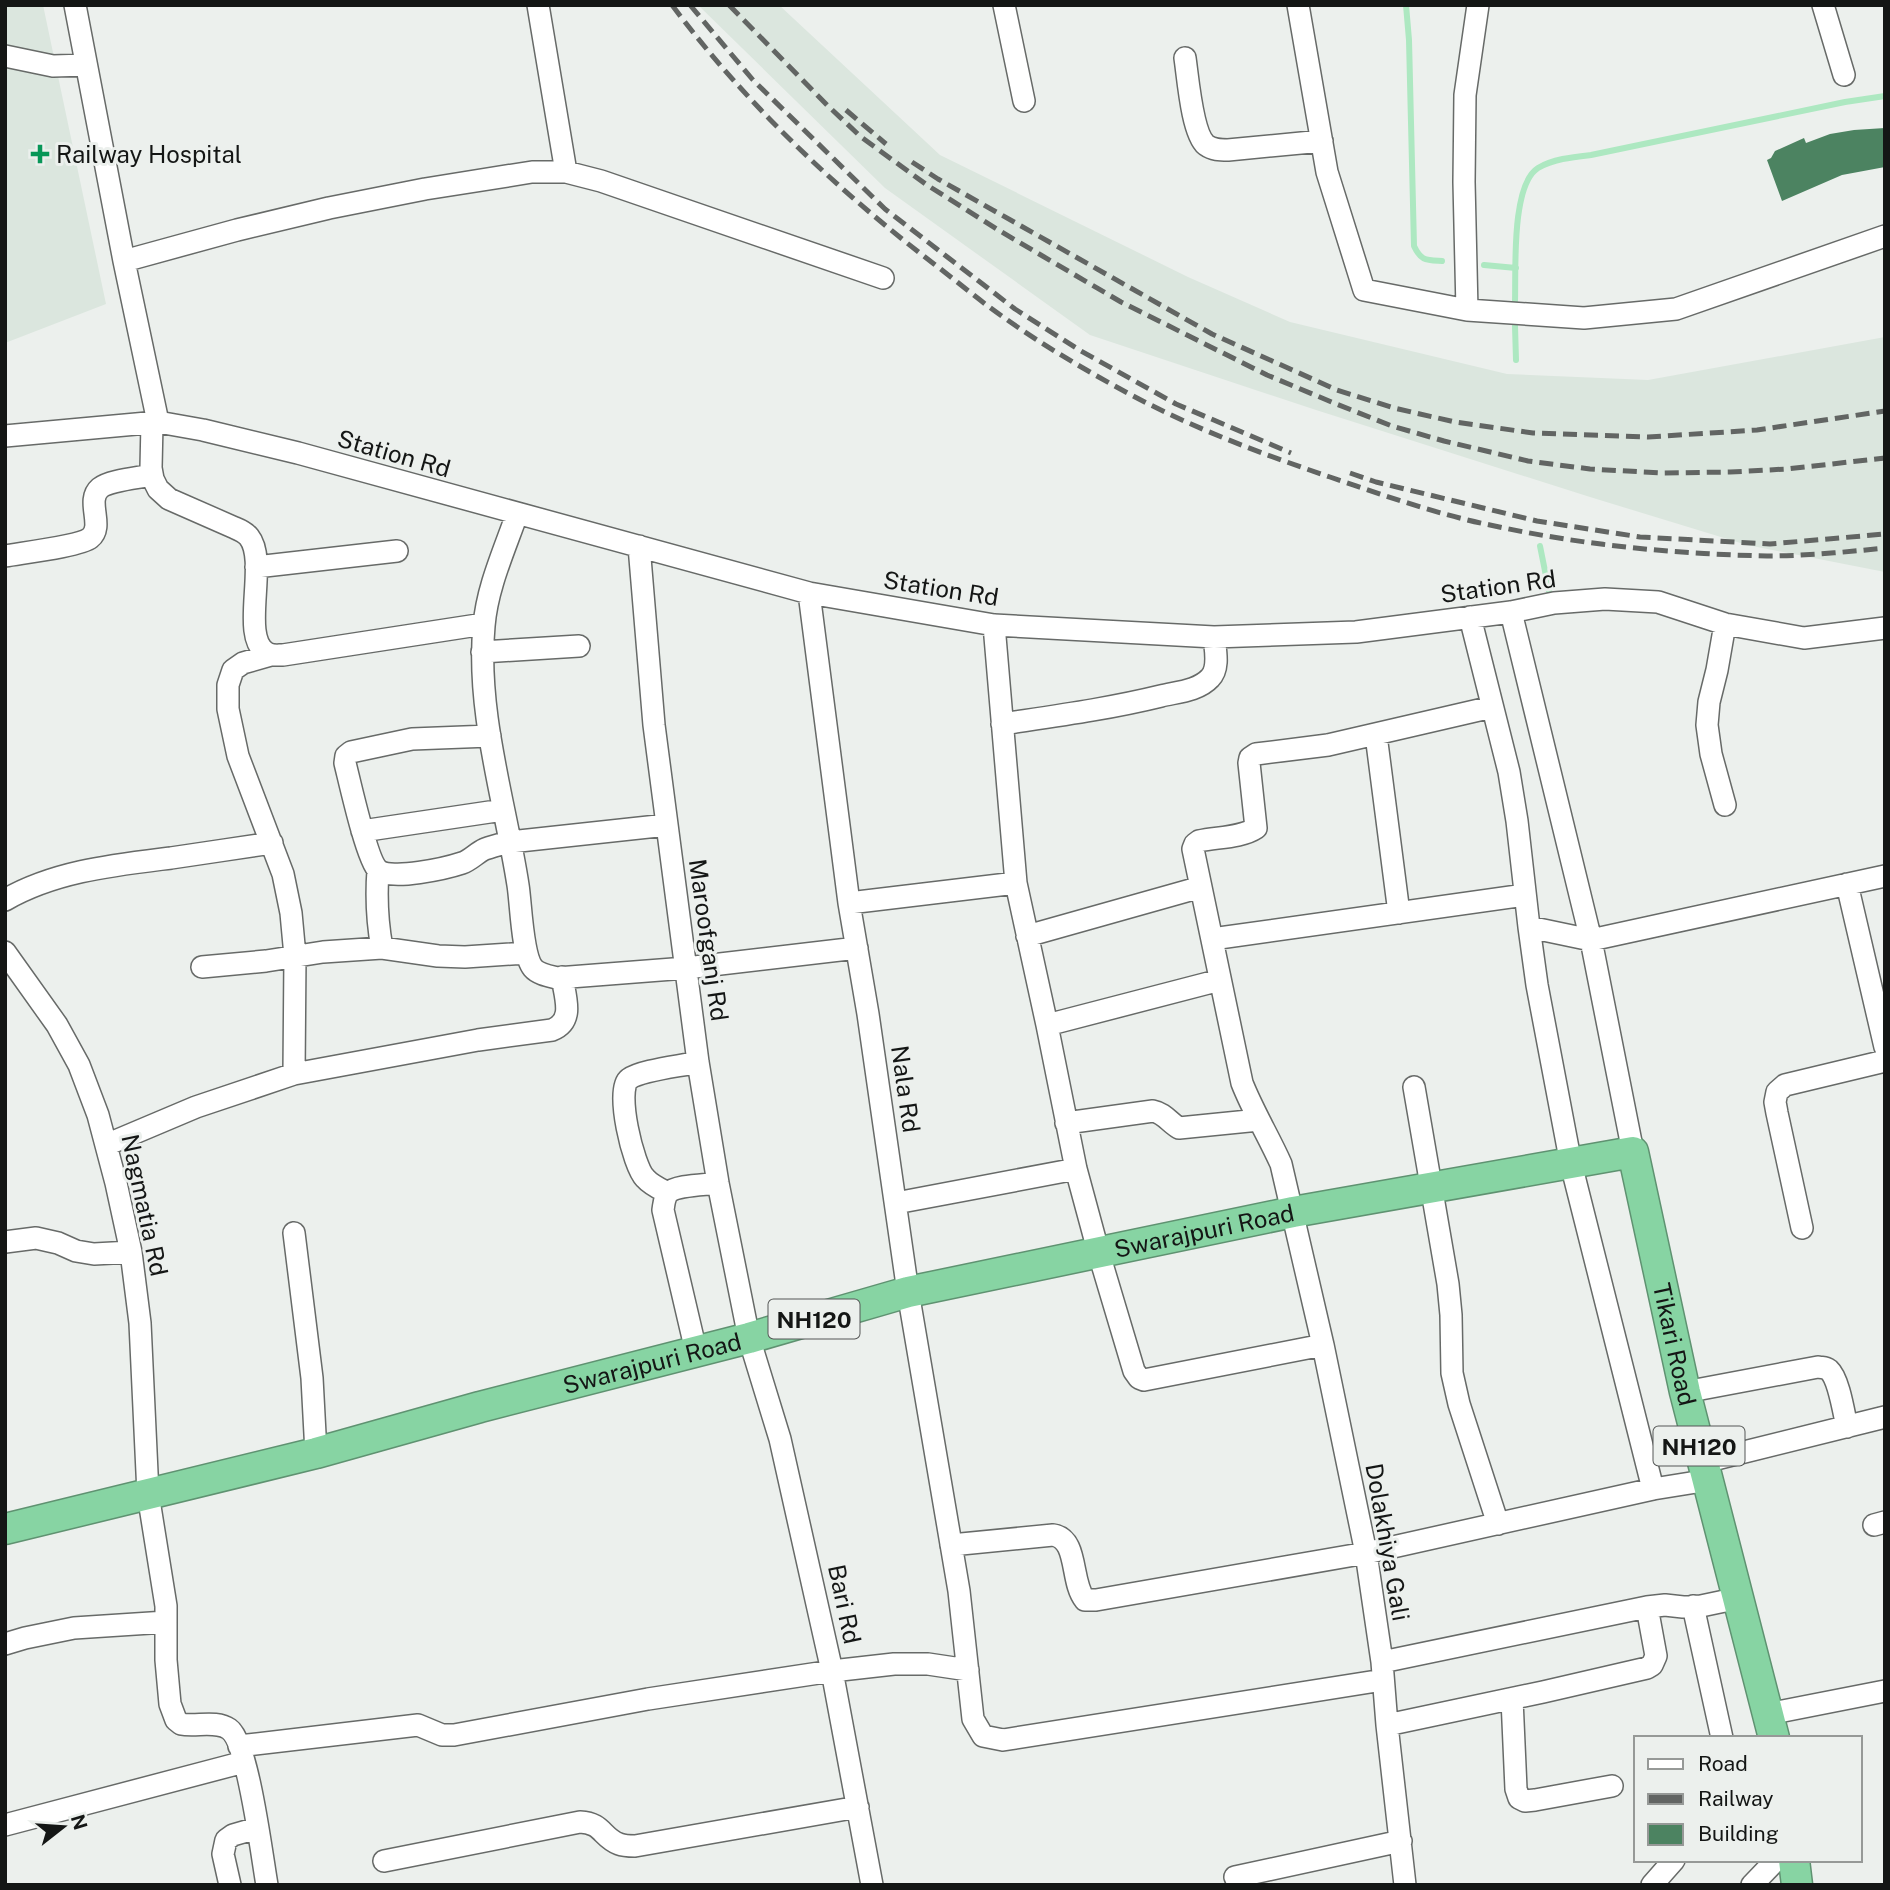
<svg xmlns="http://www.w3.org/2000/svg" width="1890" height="1890" viewBox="0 0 1890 1890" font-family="'Public Sans',sans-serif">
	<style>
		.built { fill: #dbe6de }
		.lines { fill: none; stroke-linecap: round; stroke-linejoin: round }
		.stream { stroke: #ade8c1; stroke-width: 6 }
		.building { fill: #4c8361 }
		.minor-casing { stroke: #676a68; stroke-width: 24 }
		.highway-casing { stroke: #5f9271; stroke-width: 33 }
		.minor { stroke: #fff; stroke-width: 21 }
		.highway { stroke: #87d4a3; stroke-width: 30 }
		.rail { stroke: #626563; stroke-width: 5; stroke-dasharray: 14 7; stroke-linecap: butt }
		.poi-dot { fill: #089758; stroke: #ecf0ed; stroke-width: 2.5 }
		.labels { text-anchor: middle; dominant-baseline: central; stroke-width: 6; stroke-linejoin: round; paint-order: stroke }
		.shield { fill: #ecf0ed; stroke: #555756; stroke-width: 2 }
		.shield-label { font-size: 23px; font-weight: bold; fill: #141615 }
		.poi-label { font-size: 24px; fill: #141615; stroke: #ecf0ed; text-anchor: start }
		.street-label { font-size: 24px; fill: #141615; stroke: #ecf0ed }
	</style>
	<rect width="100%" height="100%" fill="#ecf0ed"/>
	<path class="built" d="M5,5H43L106,304L5,343Z
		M698,5H779L940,155L1188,277L1290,322L1507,374L1648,380L1885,337V572L1747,545L1590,497L1316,410L1090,335L885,188Z"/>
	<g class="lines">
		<path class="stream" d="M1406,5L1409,40L1414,246C1421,261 1426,260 1442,261
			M1484,265L1516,268
			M1515,301C1516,271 1511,185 1538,168C1553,159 1573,157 1591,155L1845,102L1885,96
			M1515,326L1516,360
			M1540,546L1549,591"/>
	</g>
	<path class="building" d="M1885,128V167L1842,175L1782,201L1767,160L1771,158L1775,151L1804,138L1806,143L1830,134L1854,130Z"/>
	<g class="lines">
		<defs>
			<path id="minor" d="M75,5L124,261L158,422
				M538,5L566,172
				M1004,5L1024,101
				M1298,5L1327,172L1364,290L1467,310L1584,318L1676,309L1885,236
				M1823,5L1844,75
				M5,56L53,66L86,65
				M1185,58C1188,78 1192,133 1206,145C1213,150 1220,150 1228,150L1322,141
				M124,261L237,230L329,208L425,189L532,172H566L601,181L883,278
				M1467,310L1464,182L1465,95L1478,5
				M152,423L151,468L153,479L158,489L169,499L235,528C240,530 245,532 249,537C269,562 239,638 267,653C272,656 277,655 283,655L484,624
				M5,436L158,422L203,430L298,453L809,593L994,625L1214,637L1356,632L1511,612L1554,603L1605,599L1658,602L1725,624L1804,638L1885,628
				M517,514C504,551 487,588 484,626C476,712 505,801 518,885C521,903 522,955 533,968C538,974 549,976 557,978L686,968L857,948
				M639,546L654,725L698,1062L718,1183L749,1338L780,1439L832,1671L872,1885
				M5,556C21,553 80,546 90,538C105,526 85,501 100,488C110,480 139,478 152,475
				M256,567L397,551
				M809,593L849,903L868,1014L908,1292L959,1591L973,1719L983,1736L1003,1740L1383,1680
				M1511,612L1591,940L1529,927
				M1470,617L1509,772L1517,821L1529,927L1537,985L1571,1164L1653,1489
				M1725,624L1717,670L1709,702L1707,725L1711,754L1725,805
				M994,625L1016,883L1047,1025L1076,1169L1099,1254L1134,1371L1139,1378L1144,1380L1323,1345
				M482,652L579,646
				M271,655L243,663L233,670L228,685V709L238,756L283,874L291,913L295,956L294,1074
				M1002,724C1055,716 1108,709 1161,696C1177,692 1198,691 1210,678C1220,668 1215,649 1214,637
				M1376,735L1399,913
				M490,736L412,739L351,752L346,756L345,763C350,783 367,860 378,870C391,881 447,868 462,863C471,860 476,853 485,849C493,846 502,844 510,842L667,825
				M362,831L503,810
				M378,870C376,897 377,921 382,948
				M1847,884L1885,1047
				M5,900C55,871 115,865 171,858C205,853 238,848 272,843
				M849,903L1016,883
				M1027,936L1201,887
				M1212,939L1525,895
				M5,952L57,1025L79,1065L98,1115L116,1183L131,1252L140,1323L148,1494L166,1606V1660L170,1704L176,1720L181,1724C196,1727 216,1720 229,1729C248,1742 262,1857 267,1885
				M202,967L266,961L323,952L382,948L438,956L465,957L526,953
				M1047,1025L1220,980
				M1414,1087L1448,1284L1451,1315L1452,1373L1459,1404L1498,1524
				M1066,1123L1153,1111C1164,1113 1170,1123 1179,1128L1259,1120
				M106,1145L196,1107L294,1074L478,1040L552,1030C575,1021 565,997 562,977
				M1633,1152L1591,940L1885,876
				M668,1193C660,1189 651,1185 645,1178C633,1166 615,1089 629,1079C641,1070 682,1066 698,1062
				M896,1203L1076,1169
				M1802,1228L1777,1113L1775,1102L1777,1092L1785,1085L1885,1061
				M294,1233L312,1378L316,1453
				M5,1242L36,1238L58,1243L76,1251L94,1254L131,1252
				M696,1351L663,1210C664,1204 664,1198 668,1193C676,1185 706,1185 718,1183
				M1685,1392L1818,1367C1823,1368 1825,1367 1829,1370C1839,1379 1844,1414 1847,1427
				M1704,1462L1885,1417
				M1874,1525L1885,1522
				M951,1545L1053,1535C1079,1539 1070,1582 1085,1600H1096L1366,1553L1653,1489L1709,1480
				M1693,1606L1722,1738
				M5,1644L25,1638L74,1628L166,1622
				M1382,1662L1647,1607L1665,1605L1683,1607L1701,1606L1739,1598
				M1512,1699L1516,1789L1519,1798L1525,1801L1535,1800L1612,1786
				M1768,1714L1885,1691
				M1387,1725L1543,1692L1647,1668L1652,1665L1656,1656L1647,1607
				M239,1746L418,1725L442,1735H454L648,1699L832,1671L894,1664H928L968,1670
				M5,1825L244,1762
				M384,1861L580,1822C603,1823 601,1837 619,1844C624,1846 629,1846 635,1846L858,1807
				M1235,1877L1401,1841
				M230,1885L223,1854L226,1840L233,1835L257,1828
				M1405,1885L1387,1725L1382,1662L1366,1553L1323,1345L1281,1164C1269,1137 1253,1111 1242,1083L1193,849L1195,844L1199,841C1216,837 1241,838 1256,828L1249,763L1250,758L1256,754L1328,745L1492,707
				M1652,1885L1674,1860
				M1752,1885L1776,1860"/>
			<g id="highway">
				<path id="s1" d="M5,1529L316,1453L480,1407L749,1338L908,1292L1293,1212L1633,1152L1685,1392L1774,1738"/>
				<path d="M1794,1860L1797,1885"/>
			</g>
		</defs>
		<use href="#minor" class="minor-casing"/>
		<use href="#highway" class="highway-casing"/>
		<use href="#minor" class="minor"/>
		<use href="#highway" class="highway"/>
		<path class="rail" d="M672,5C746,104 836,189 934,264C958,282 981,302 1006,319C1047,348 1092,374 1137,398C1198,430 1265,455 1330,477C1383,495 1436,514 1490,525C1581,545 1674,554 1767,556C1806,556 1846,552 1885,548
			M690,5L753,80L885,209L1015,309L1081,351L1176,404L1291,453
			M729,5L827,105L861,137L927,185L1000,231L1121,302L1267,375L1334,403L1392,426L1444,441L1528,461L1590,469L1662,473L1730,472L1787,469L1885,458
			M846,110L886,144
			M912,162L938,179L1212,334L1337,390L1394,408L1455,422L1533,433L1648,437L1757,430L1885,411
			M1350,473L1376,482L1537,521L1640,537L1770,544L1885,534"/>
	</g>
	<path class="poi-dot" d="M36.5 143.5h7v7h7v7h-7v7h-7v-7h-7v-7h7z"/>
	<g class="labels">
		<g class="shield">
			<rect x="768.5" y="1299.5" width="91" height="39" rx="5"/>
			<rect x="1653.5" y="1426.5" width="91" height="39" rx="5"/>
		</g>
		<g class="shield-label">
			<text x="814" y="1319">NH120</text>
			<text x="1699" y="1446">NH120</text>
		</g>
		<g class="poi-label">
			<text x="56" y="154">Railway Hospital</text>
		</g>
		<g class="street-label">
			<text transform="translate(394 453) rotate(16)">Station Rd</text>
			<text transform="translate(1498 586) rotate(-8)">Station Rd</text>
			<text transform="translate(941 588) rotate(9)">Station Rd</text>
			<text transform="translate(709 940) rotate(82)">Maroofganj Rd</text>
			<text transform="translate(906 1089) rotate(82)">Nala Rd</text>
			<text transform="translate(145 1205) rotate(78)">Nagmatia Rd</text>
			<text stroke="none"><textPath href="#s1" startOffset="1236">Swarajpuri Road</textPath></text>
			<text stroke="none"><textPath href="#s1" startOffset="1869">Tikari Road</textPath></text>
			<text stroke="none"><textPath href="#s1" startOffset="668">Swarajpuri Road</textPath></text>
			<text transform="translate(1388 1542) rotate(80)">Dolakhiya Gali</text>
			<text transform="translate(845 1604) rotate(78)">Bari Rd</text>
		</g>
	</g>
	<rect width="1890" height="1890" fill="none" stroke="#141615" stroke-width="14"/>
	<rect x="1634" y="1736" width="228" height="126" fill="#ecf0ed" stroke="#969997" stroke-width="2"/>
	<rect x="1648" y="1759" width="35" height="10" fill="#ffffff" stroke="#969997" stroke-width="2"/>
	<text x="1698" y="1771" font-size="21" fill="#141615">Road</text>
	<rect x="1648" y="1794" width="35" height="10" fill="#626563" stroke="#969997" stroke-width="2"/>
	<text x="1698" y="1806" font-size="21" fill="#141615">Railway</text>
	<rect x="1648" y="1824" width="35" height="21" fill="#4c8361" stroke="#969997" stroke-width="2"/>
	<text x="1698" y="1841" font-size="21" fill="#141615">Building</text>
	<g transform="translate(63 1827) rotate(73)" stroke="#ecf0ed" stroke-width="5" paint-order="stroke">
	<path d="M0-5L12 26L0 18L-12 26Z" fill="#141615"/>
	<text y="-10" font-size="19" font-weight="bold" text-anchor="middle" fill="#141615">N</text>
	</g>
</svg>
